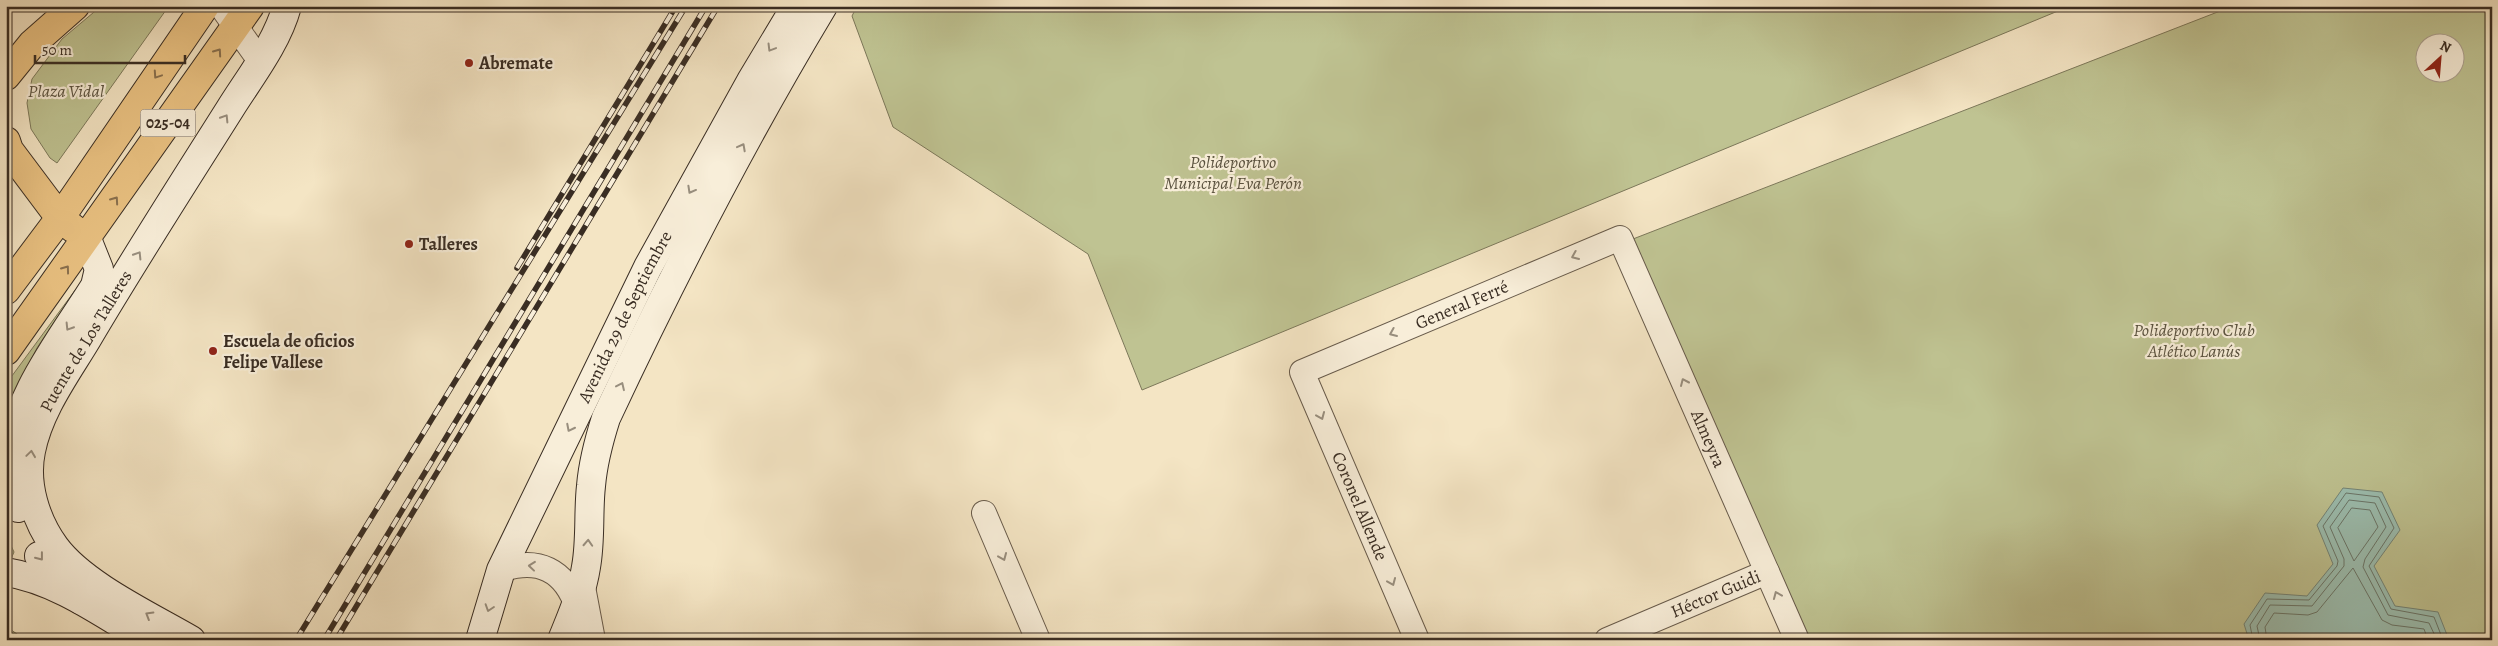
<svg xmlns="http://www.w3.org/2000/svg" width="2498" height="646" viewBox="0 0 2498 646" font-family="Alegreya,serif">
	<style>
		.green { fill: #bfc392; stroke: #7c785a; fill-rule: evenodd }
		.water { fill: #9cbfb1; stroke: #748578 }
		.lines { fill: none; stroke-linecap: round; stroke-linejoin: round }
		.shore { stroke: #6a766a; stroke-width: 1 }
		.street-casing { stroke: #685b4b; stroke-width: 26 }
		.secondary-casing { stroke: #392d23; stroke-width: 30 }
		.primary-casing { stroke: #392d23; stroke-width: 30 }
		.street { stroke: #f8eed9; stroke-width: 24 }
		.secondary { stroke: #f8eed9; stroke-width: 28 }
		.primary { stroke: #eac282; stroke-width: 28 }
		.rail-casing { stroke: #392d23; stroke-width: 5.5 }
		.rail { stroke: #f8eed9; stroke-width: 4; stroke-dasharray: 11; stroke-linecap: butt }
		.oneway { stroke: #988e7e }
		.oneway2 { stroke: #89704e }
		.poi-dot { fill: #8f2418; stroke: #f8eed9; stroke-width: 2 }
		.labels { text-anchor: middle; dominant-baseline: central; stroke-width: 4.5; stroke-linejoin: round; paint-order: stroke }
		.shield { fill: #f8eed9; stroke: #72675a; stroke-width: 1 }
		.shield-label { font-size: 16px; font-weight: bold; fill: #392d23 }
		.poi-label { font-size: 18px; font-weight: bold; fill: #392d23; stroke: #f8eed9; text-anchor: start }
		.park-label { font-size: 18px; font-style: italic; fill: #5a523f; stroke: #f8eed9 }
		.street-label { font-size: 18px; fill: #392d23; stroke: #f8eed9 }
	</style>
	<rect width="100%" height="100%" fill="#f4e5c4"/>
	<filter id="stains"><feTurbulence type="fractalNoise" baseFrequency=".004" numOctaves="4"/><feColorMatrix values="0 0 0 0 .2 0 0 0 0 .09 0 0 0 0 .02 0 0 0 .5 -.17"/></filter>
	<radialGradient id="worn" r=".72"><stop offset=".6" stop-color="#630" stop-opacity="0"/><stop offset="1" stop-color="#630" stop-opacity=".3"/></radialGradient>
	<path class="green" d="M164,6L166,10L57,163L50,158L31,129L27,103L32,79L62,39L100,7Z
		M857,6H2070L1142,390L1088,254L893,127L852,16Z
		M2233,6H2492V640H1810L1633,239ZM2426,42H2456V72H2426Z
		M76,289L37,348L6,410V384Z
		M6,535L14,552L11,559H6Z
		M6,626L25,640H6Z"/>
	<path class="water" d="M2343,488L2382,492L2400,530L2374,566L2395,606L2438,612L2449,640L2323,638L2321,640H2249L2244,624L2265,593L2307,596L2333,564L2317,525Z"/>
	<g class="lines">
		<path class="shore" d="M2352,508L2370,510L2378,527L2354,561L2338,528Z
			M2253,640L2250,625L2267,599L2309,600L2337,566L2338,561L2323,526L2346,493L2379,497L2394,528L2369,566L2391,609L2434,617L2443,640
			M2260,640L2257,626L2270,605L2312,606L2344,566V559L2330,527L2349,500L2375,503L2386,527L2365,559L2363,567L2388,615L2429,623L2437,640
			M2267,640L2265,627L2274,613L2308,615L2317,612L2353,568L2382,620L2392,625L2424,629L2428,640"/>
		<defs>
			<g id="street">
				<path d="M221,6L260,61"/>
				<path d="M984,513L1038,640"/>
				<path d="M501,570C538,557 565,570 577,607"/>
				<path d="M583,587L593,640"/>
				<path id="s1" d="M1417,640L1302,372L1620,238L1797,640"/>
				<path id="s2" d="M1607,640L1767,572"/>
			</g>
			<g id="secondary">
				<path d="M18,508C14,494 9,477 10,463C11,401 64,336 95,286L99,269L87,239"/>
				<path d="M39,556L81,600"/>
				<path d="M6,572C57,580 103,614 147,640"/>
				<path id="s3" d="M191,640C150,616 83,585 55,547C36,521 24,484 31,451C39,410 66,374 87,339C133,261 182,185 230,109C250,77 277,43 287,6"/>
				<path id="s4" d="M480,640L501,570L648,267L751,81L796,6"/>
				<path d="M562,640C572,615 582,593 586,567C591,540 588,512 591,486C593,462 599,440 606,418C672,277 743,139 823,6"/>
			</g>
			<path id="primary" d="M6,76L32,44L75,6
				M6,141L9,150L60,218L74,229
				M6,290L60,218L205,6
				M6,351L250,6"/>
		</defs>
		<use href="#street" class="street-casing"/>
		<use href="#secondary" class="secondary-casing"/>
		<use href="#primary" class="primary-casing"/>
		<use href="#street" class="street"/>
		<use href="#secondary" class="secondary"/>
		<use href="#primary" class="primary"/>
		<defs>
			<path id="rail" d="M517,268L676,6
				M296,640L686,6
				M324,640L706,6
				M336,640L718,6"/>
		</defs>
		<use href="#rail" class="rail-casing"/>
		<use href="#rail" class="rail"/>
	</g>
	<defs><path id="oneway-chevron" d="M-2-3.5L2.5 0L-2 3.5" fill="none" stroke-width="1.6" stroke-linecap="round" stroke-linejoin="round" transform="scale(1.25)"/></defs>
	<g class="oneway">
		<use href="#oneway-chevron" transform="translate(771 48) rotate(121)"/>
		<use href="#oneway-chevron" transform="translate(225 118) rotate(-58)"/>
		<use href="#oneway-chevron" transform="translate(742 147) rotate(-62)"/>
		<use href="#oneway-chevron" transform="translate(691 190) rotate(119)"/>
		<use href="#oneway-chevron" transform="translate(138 255) rotate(-58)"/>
		<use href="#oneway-chevron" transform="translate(1575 256) rotate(157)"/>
		<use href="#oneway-chevron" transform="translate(69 327) rotate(122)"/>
		<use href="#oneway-chevron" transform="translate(1393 333) rotate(157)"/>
		<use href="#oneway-chevron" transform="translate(1684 382) rotate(-114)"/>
		<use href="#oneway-chevron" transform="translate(621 386) rotate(-65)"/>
		<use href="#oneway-chevron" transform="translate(1321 416) rotate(67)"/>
		<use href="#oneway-chevron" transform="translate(570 428) rotate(117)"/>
		<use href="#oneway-chevron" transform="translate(31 454) rotate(-82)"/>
		<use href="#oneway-chevron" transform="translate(588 543) rotate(-87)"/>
		<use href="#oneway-chevron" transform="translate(40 557) rotate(52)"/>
		<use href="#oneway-chevron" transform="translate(1003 557) rotate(67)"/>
		<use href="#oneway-chevron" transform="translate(532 566) rotate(-174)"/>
		<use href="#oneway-chevron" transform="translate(1392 582) rotate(67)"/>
		<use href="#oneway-chevron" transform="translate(1777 595) rotate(-113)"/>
		<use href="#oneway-chevron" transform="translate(489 608) rotate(108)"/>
		<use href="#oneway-chevron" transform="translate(149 615) rotate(-149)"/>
	</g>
	<g class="oneway2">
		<use href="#oneway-chevron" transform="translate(218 52) rotate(-55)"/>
		<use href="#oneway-chevron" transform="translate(157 75) rotate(124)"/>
		<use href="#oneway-chevron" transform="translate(115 200) rotate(-55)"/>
		<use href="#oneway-chevron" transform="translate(66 269) rotate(-54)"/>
	</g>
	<g class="poi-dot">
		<circle cx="469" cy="63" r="5"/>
		<circle cx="409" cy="244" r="5"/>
		<circle cx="213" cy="351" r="5"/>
	</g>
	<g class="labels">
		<rect class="shield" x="140.5" y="109.5" width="55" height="27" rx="4"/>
		<g class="shield-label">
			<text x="168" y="123">025-04</text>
		</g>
		<g class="poi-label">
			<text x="479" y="63">Abremate</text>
			<text x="419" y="244">Talleres</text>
			<text x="223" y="341">Escuela de oficios<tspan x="223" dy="21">Felipe Vallese</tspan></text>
		</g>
		<g class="park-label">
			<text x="66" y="91">Plaza Vidal</text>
			<text x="1233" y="162">Polideportivo<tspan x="1233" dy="21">Municipal Eva Perón</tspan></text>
			<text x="2194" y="330">Polideportivo Club<tspan x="2194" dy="21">Atlético Lanús</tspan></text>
		</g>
		<g class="street-label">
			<text stroke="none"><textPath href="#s1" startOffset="465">General Ferré</textPath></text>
			<text stroke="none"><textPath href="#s4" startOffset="355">Avenida 29 de Septiembre</textPath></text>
			<text stroke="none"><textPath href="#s3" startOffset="391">Puente de Los Talleres</textPath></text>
			<text stroke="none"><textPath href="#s1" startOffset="856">Almeyra</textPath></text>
			<text transform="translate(1360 506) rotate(67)">Coronel Allende</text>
			<text stroke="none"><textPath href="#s2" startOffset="118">Héctor Guidi</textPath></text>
		</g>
	</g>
	<rect width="2498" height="646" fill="none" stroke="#f4e5c4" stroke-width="25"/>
	<rect x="8" y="8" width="2483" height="631" fill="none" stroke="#392d23" stroke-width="2.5"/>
	<rect x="12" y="12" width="2473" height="621" fill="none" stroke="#392d23"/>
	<g transform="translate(2440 58) rotate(26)"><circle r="24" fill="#f8eed9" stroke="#aca190"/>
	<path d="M0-4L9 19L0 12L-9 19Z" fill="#8f2418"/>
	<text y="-8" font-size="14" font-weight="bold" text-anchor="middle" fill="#392d23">N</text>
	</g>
	<path d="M35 55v8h150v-8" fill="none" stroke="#392d23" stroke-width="2.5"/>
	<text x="42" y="55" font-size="15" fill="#392d23" stroke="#f8eed9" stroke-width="4" paint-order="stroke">50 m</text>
	<rect width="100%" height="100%" filter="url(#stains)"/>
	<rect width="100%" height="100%" fill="url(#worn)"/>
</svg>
